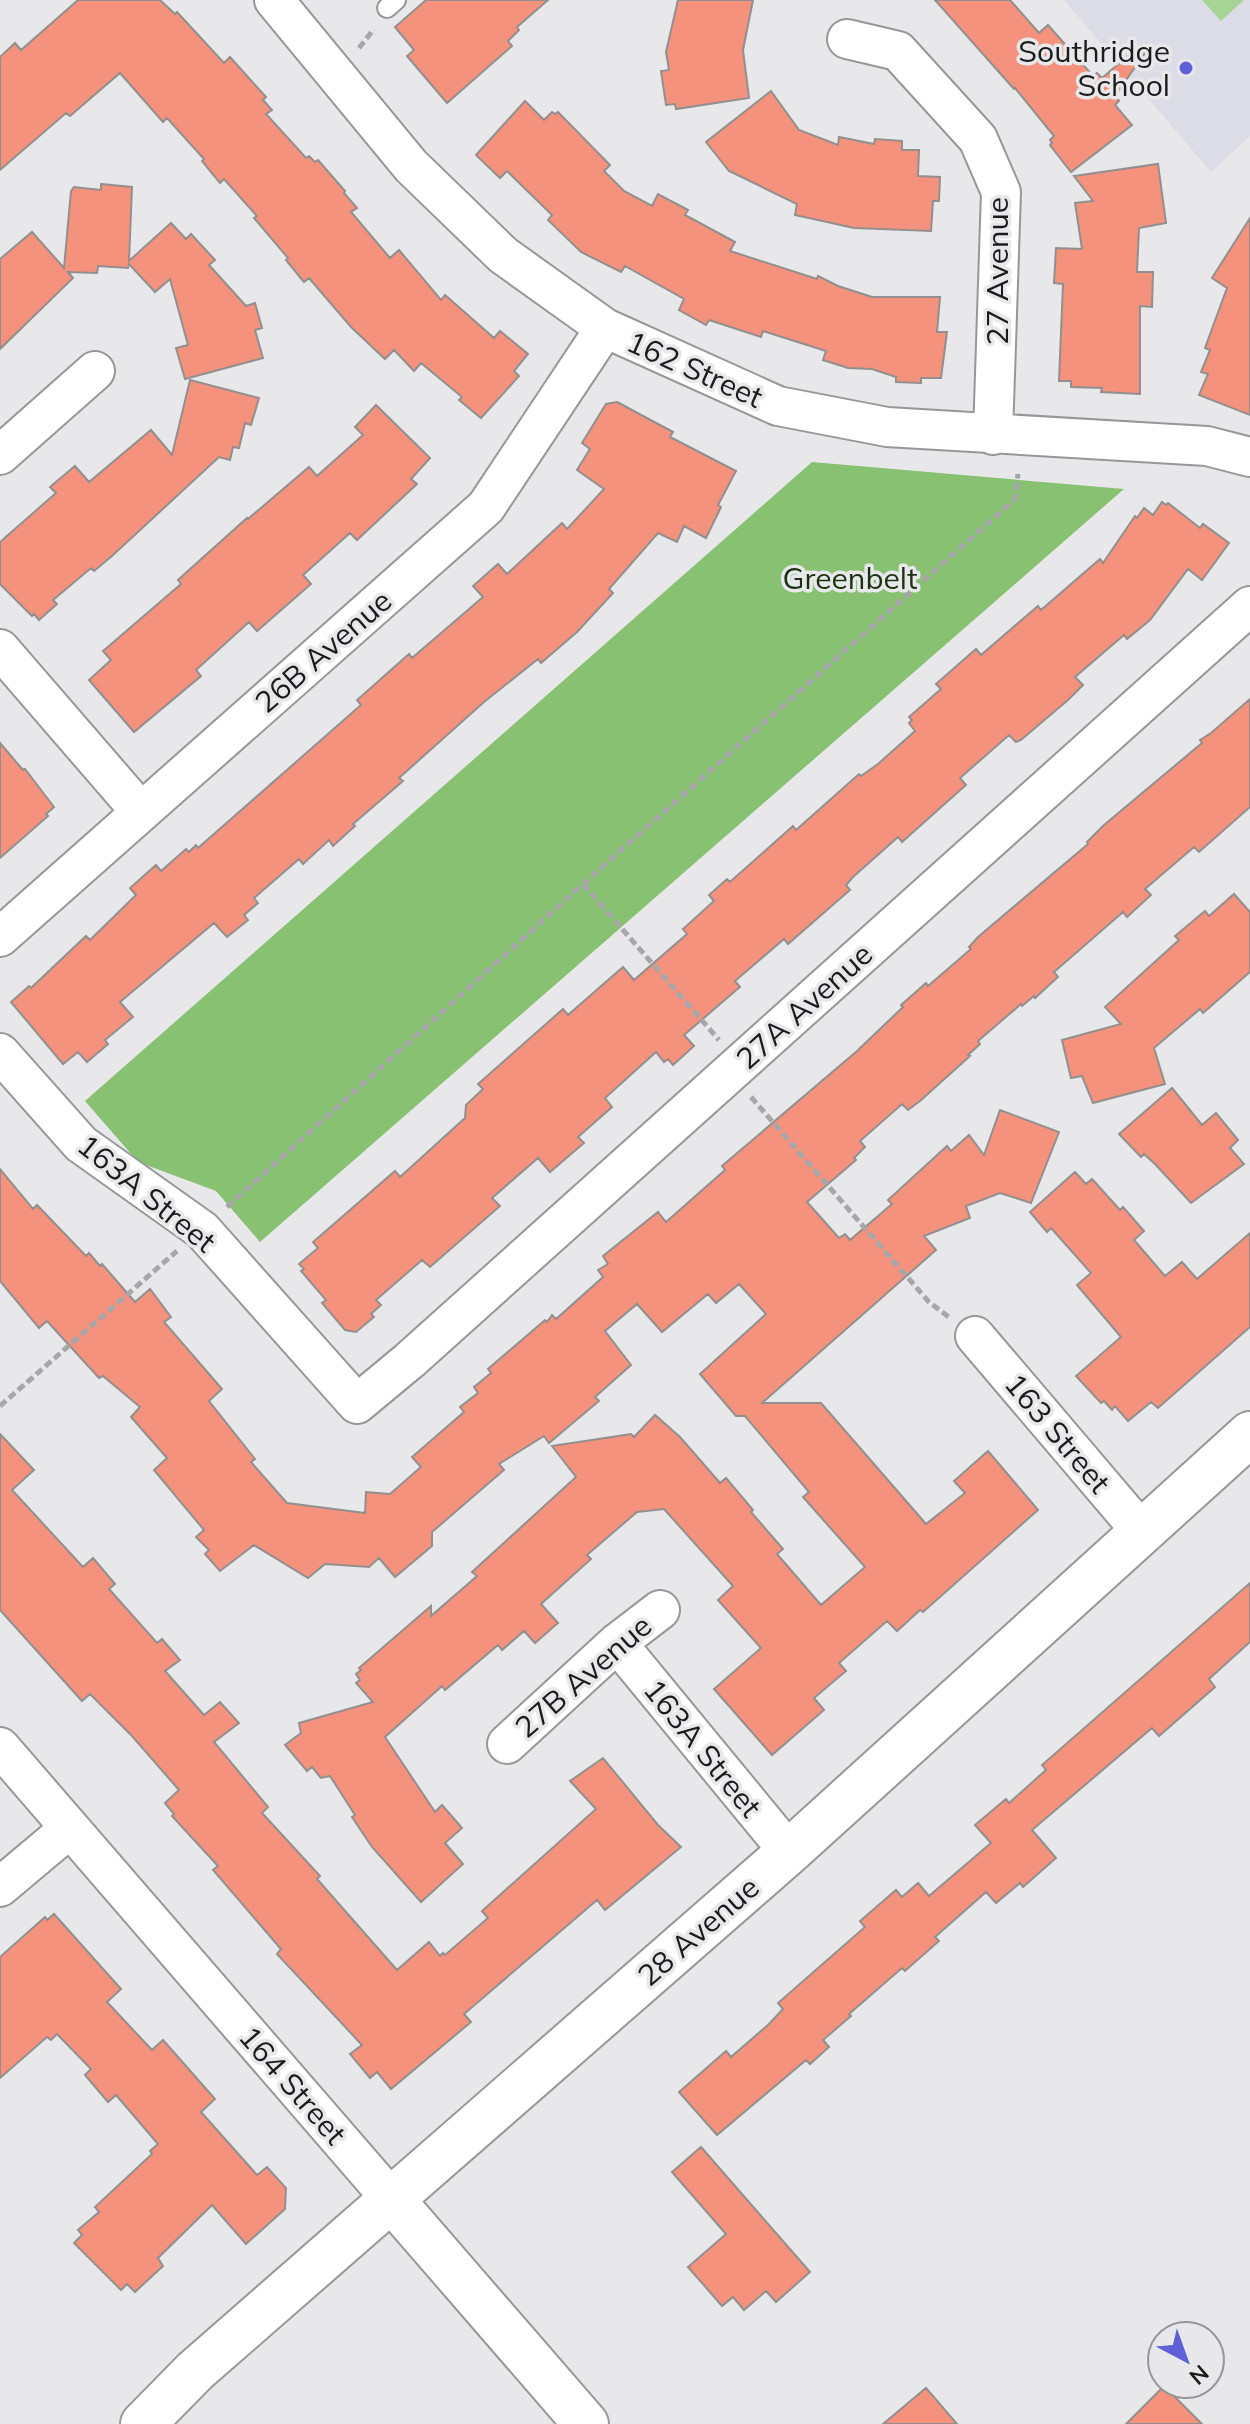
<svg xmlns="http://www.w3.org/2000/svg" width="1250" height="2424" viewBox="0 0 1250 2424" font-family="Mulish,sans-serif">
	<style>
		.built { fill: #dcdce6 }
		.green { fill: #a7d495 }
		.forest { fill: #88c172 }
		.building { fill: #f5927e; stroke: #928f8e; stroke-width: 2 }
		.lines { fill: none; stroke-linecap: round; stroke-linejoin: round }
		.lane-casing { stroke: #97979a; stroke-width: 22 }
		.street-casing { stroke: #97979a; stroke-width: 42 }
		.secondary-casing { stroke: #97979a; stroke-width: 48 }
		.path { stroke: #a7a7aa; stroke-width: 5; stroke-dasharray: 8 4; stroke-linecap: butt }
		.lane { stroke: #fff; stroke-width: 18 }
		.street { stroke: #fff; stroke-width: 38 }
		.secondary { stroke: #fff; stroke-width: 44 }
		.poi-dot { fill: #5f5fd8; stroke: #e8e8eb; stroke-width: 3 }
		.labels { text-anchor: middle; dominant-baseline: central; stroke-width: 7; stroke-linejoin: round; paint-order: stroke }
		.poi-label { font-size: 30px; fill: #1b1b1c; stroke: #e8e8eb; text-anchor: end }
		.street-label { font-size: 30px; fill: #1b1b1c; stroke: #e8e8eb }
		.park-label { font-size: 30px; fill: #1b3111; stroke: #e8e8eb }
	</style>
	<rect width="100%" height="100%" fill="#e8e8eb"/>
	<path class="built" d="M1064,0H1250V136L1211,172Z"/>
	<path class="green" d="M1202,0H1244L1221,21Z"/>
	<path class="forest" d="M812,462L1124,489L260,1242L216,1191L138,1162L85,1101Z"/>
	<path class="building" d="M78,0H160L175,14L177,12L224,63L230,57L266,97L263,100L272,110L266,114L306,158L309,156L315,162L318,160L345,191L344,193L357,208L351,212L390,258L399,250L441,300L445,295L494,338L500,331L528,354L514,371L519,376L481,418L459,400L462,397L421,363L414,371L394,350L385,359L351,327L309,278L304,282L286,260L288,258L254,218L257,216L224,179L220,183L202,161L204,159L167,118L163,122L120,73L70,116L66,113L0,170V57L15,43L21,50Z
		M426,0H548L517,27L519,30L508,41L512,46L447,103L407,56L414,50L395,27Z
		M678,0H753L743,50L749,98L676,109L675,104L666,105L661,71L669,70L666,52Z
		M935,0H1010L1039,33L1048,25L1093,76L1097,73L1102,78L1138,47L1145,53L1115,96L1119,101L1115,105L1132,125L1071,172L1050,145L1052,143L1050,140L1054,136L1015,88L1014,89Z
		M771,91L799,130L838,145L839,137L874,144L875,139L902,141V150H919L918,176L940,177L939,201H933L931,231L854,228L795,215L797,204L729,171L706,142Z
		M525,101L544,120L552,112L555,114L558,112L610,165L604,171L624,191L652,206L658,194L688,210L685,215L735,242L730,251L817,279L818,276L838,286L872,297H940L937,332H947L941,378H921V383L896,382V377L872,369L848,368L823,360L826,351L763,331L761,337L709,320L706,325L679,310L684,299L625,266L621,272L581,252L548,220L552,215L507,171L500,178L476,155Z
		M1158,164L1166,223L1139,228L1137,272H1153L1152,307L1140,306V394L1101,392L1102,388L1071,387V381H1059L1063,284L1054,283L1056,248L1082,249L1075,203L1093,201L1074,176Z
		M101,184L132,187L129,261L171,223L186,239L191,234L215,260L209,265L246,306L255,303L262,328L255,330L263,358L185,379L176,348L188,345L170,279L155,292L129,264L128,268L98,266L97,273L68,272L73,278L0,349V259L32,232L64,268L71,191L74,187L101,190Z
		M1250,218V415L1199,395L1208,374L1201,372L1210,350L1205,348L1227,288L1212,278Z
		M190,380L259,398L251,425L245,423L239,448L233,447L230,460L219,457L112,556L94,571L91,568L53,600L57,604L39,620L34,614L32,616L0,584V542L56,493L50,487L75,466L89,482L151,430L172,455Z
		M617,402L673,432L670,437L736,471L718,505L721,507L706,538L684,526L677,542L658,533L609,589L613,593L577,632L541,663L538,659L484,702L399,778L403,781L353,824L355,826L333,846L329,840L303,864L299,859L254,898L258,903L244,915L248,920L227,937L214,923L120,1002L133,1017L105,1040L108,1044L87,1062L78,1052L63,1064L11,1002L29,986L31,988L86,936L90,940L136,895L130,888L156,865L161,871L186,849L189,852L196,845L198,848L361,705L357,700L409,654L412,658L483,597L473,586L498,564L507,574L562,523L567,529L604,489L577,470L590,449L582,443L606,404Z
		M376,405L430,458L411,479L417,484L357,540L350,533L303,575L311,584L257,631L249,622L196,670L201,676L134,732L89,680L111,660L103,651L181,584L178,580L247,518L248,519L309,467L317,476L363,435L355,427Z
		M1162,502L1166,505L1168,503L1200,528L1203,524L1229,543L1202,580L1188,569L1150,620L1127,639L1124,635L1075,677L1083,685L1068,700L1021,740L1016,742L1009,735L960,778L966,785L902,842L898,837L853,877L846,885L850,890L788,944L784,939L735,981L740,987L684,1035L694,1046L673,1065L668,1059L664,1062L656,1052L605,1098L612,1107L578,1137L584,1143L550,1172L538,1158L492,1198L500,1206L430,1267L422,1260L376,1300L381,1305L371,1314L374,1317L356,1332L345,1330L322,1303L326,1300L301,1271L304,1269L299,1264L318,1248L313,1242L395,1171L400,1177L465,1118L466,1105L483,1089L478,1084L563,1009L568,1015L623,967L634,980L687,934L683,929L714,901L709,895L727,879L730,882L793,826L796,830L859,774L861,776L878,764L915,731L909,723L912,720L909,717L941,689L936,684L976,649L981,655L1038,606L1041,610L1100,559L1103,563L1135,516L1137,518L1144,508L1153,515Z
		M1250,699V807L1199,852L1194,847L1145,889L1151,895L1127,917L1123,912L1054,972L1058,977L1035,998L1034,996L1022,1006L1021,1004L978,1041L980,1044L968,1055L970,1056L920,1101L908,1110L902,1104L860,1141L865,1147L854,1158L856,1160L807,1202L839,1238L845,1234L850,1240L892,1204L888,1200L947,1146L951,1151L969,1135L984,1155L1000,1110L1059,1132L1031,1203L1000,1193L966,1206L970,1218L924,1236L936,1250L762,1403H821L926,1524L965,1493L954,1481L988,1451L1038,1510L923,1612L920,1610L897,1631L887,1621L839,1663L846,1671L814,1698L824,1710L772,1755L714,1689L761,1648L718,1600L733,1586L664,1509L637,1512L587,1555L591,1559L541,1604L558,1623L535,1643L524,1631L502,1650L498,1645L445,1690L442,1686L385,1737L435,1812L442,1805L462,1828L445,1843L463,1864L421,1902L372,1847L352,1817L355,1815L330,1776L321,1778L312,1767L307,1771L285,1745L301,1733L299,1723L373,1702L356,1683L360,1680L356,1674L361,1670L359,1668L431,1606V1616L477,1576L472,1572L576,1477L552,1446L631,1434L634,1437L655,1415L680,1437L720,1483L726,1478L753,1510L751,1512L783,1549L777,1554L821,1605L865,1567L803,1497L809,1492L745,1416H736L700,1374L766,1314L739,1284L716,1303L708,1294L662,1332L637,1304L605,1331L631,1365L595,1397L599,1401L549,1443L544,1436L499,1464L504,1470L432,1532V1546L395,1577L379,1558L369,1567L325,1564L308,1578L254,1545L220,1571L205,1554L209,1550L196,1537L204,1530L154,1470L167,1458L131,1417L140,1407L103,1376L99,1378L47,1321L39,1328L0,1281V1169L33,1209L37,1205L86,1256L89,1253L100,1266L102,1264L135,1302L150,1289L171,1317L164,1322L222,1389L209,1401L255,1459L251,1462L287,1503L365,1513L366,1492L390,1494L421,1467L412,1457L464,1412L460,1407L478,1393L474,1387L491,1373L488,1369L545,1320L547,1322L552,1315L556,1319L603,1277L598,1270L608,1264L603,1256L658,1212L666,1222L725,1170L722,1166L857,1051L903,1007L901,1005L926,983L928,986L971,949L969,947L978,937L1088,844L1087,842L1104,825L1202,743L1200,740L1211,733Z
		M0,743L23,770L25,769L54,807L46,814L48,816L0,858Z
		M1234,894L1250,912V972L1203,1013L1200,1009L1154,1048L1165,1084L1093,1103L1082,1076L1071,1078L1062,1040L1121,1024L1105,1007L1179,940L1175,936L1205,911L1209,916Z
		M1172,1088L1202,1125L1216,1113L1238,1140L1230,1148L1244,1164L1191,1203L1155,1164L1144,1154L1141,1157L1119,1134Z
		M1075,1172L1086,1184L1092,1179L1120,1210L1123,1207L1144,1231L1134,1240L1165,1276L1182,1262L1197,1279L1250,1233V1327L1158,1408L1151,1402L1128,1421L1115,1406L1112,1410L1104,1401L1101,1403L1076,1376L1121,1337L1077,1285L1091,1273L1051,1228L1047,1232L1030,1212Z
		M0,1434L34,1470L12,1490L83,1567L93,1558L115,1584L109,1589L157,1643L162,1639L180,1660L165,1671L204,1715L220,1702L239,1723L214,1742L268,1807L262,1813L320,1876L317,1879L397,1970L429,1942L440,1956L443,1953L445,1955L488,1918L482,1911L596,1809L570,1781L603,1758L658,1825L681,1847L605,1910L597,1900L464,2014L471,2022L391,2089L377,2072L370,2078L350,2054L362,2045L277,1954L281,1949L213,1870L218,1866L172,1816L174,1814L165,1803L179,1790L132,1736L90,1694L82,1701L0,1610Z
		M1250,1583V1642L1209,1679L1215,1687L1159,1736L1152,1728L1032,1830L1056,1858L1023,1887L1020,1883L996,1903L986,1892L935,1937L939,1941L905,1971L902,1968L849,2014L851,2016L823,2040L829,2047L810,2064L806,2060L717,2135L679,2092L726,2051L731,2057L769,2024L783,2009L778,2003L865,1927L860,1921L896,1890L902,1897L918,1883L929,1896L991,1843L975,1825L1006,1799L1009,1803L1046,1770L1042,1765Z
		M54,1914L121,1989L107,2002L152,2050L163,2040L215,2099L201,2112L257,2175L267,2167L286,2188L285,2209L246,2244L212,2205L158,2258L163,2266L135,2292L127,2284L121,2290L74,2243L82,2235L78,2230L99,2212L95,2207L152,2154L150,2151L158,2144L116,2095L108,2102L85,2075L91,2069L57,2034L51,2040L47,2037L0,2078V1957L45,1917L47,1920Z
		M701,2147L810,2272L776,2302L766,2291L744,2310L733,2297L722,2306L688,2267L726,2234L672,2172Z
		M1164,2386L1202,2424H1126Z
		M926,2388L957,2424H883Z"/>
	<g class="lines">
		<defs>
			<path id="lane" d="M387,8L396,0"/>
			<path id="street" d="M274,0L411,166L503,255L605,328L778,406L887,427L1207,446L1250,457
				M847,39L898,51L978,139L1001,192L993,435
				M0,455L95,371
				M0,649L141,812
				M0,937L486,507L605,328
				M0,1053L81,1144L202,1230L357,1404L410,1360L1250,606
				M975,1336L1141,1531
				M617,1643L789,1852
				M507,1744L617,1643L660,1610
				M0,1747L392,2200
				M0,1887L69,1829"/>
			<path id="secondary" d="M392,2200L586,2424
				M143,2424L195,2371L789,1852L1250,1434"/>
		</defs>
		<use href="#lane" class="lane-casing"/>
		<use href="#street" class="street-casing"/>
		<use href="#secondary" class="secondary-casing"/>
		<path class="path" d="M359,48L374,29
			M583,884L719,1040
			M751,1097L929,1302L950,1318
			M227,1207L583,884L1015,499L1018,474
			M0,1406L177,1251"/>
		<use href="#lane" class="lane"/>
		<use href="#street" class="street"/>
		<use href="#secondary" class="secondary"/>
	</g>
	<circle class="poi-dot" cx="1186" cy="68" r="8"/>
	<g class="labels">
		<g class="poi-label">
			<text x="1170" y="51">Southridge<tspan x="1170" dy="34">School</tspan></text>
		</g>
		<g class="street-label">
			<text transform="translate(997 271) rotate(-90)">27 Avenue</text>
			<text transform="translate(695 369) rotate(24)">162 Street</text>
			<text transform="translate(323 651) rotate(-41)">26B Avenue</text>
			<text transform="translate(804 1006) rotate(-42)">27A Avenue</text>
			<text transform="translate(147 1193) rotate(39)">163A Street</text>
			<text transform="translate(1058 1433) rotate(50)">163 Street</text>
			<text transform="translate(583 1676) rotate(-41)">27B Avenue</text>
			<text transform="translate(703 1748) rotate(51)">163A Street</text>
			<text transform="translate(698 1931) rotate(-41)">28 Avenue</text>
			<text transform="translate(293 2085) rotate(49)">164 Street</text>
		</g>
		<g class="park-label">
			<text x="850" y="578">Greenbelt</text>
		</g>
	</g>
	<g transform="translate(1186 2360) rotate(139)"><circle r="38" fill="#e8e8eb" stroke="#969698" stroke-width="2"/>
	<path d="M0-6L14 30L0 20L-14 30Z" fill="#5f5fd8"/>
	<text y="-12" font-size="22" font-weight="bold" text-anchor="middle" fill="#1b1b1c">N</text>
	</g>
</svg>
